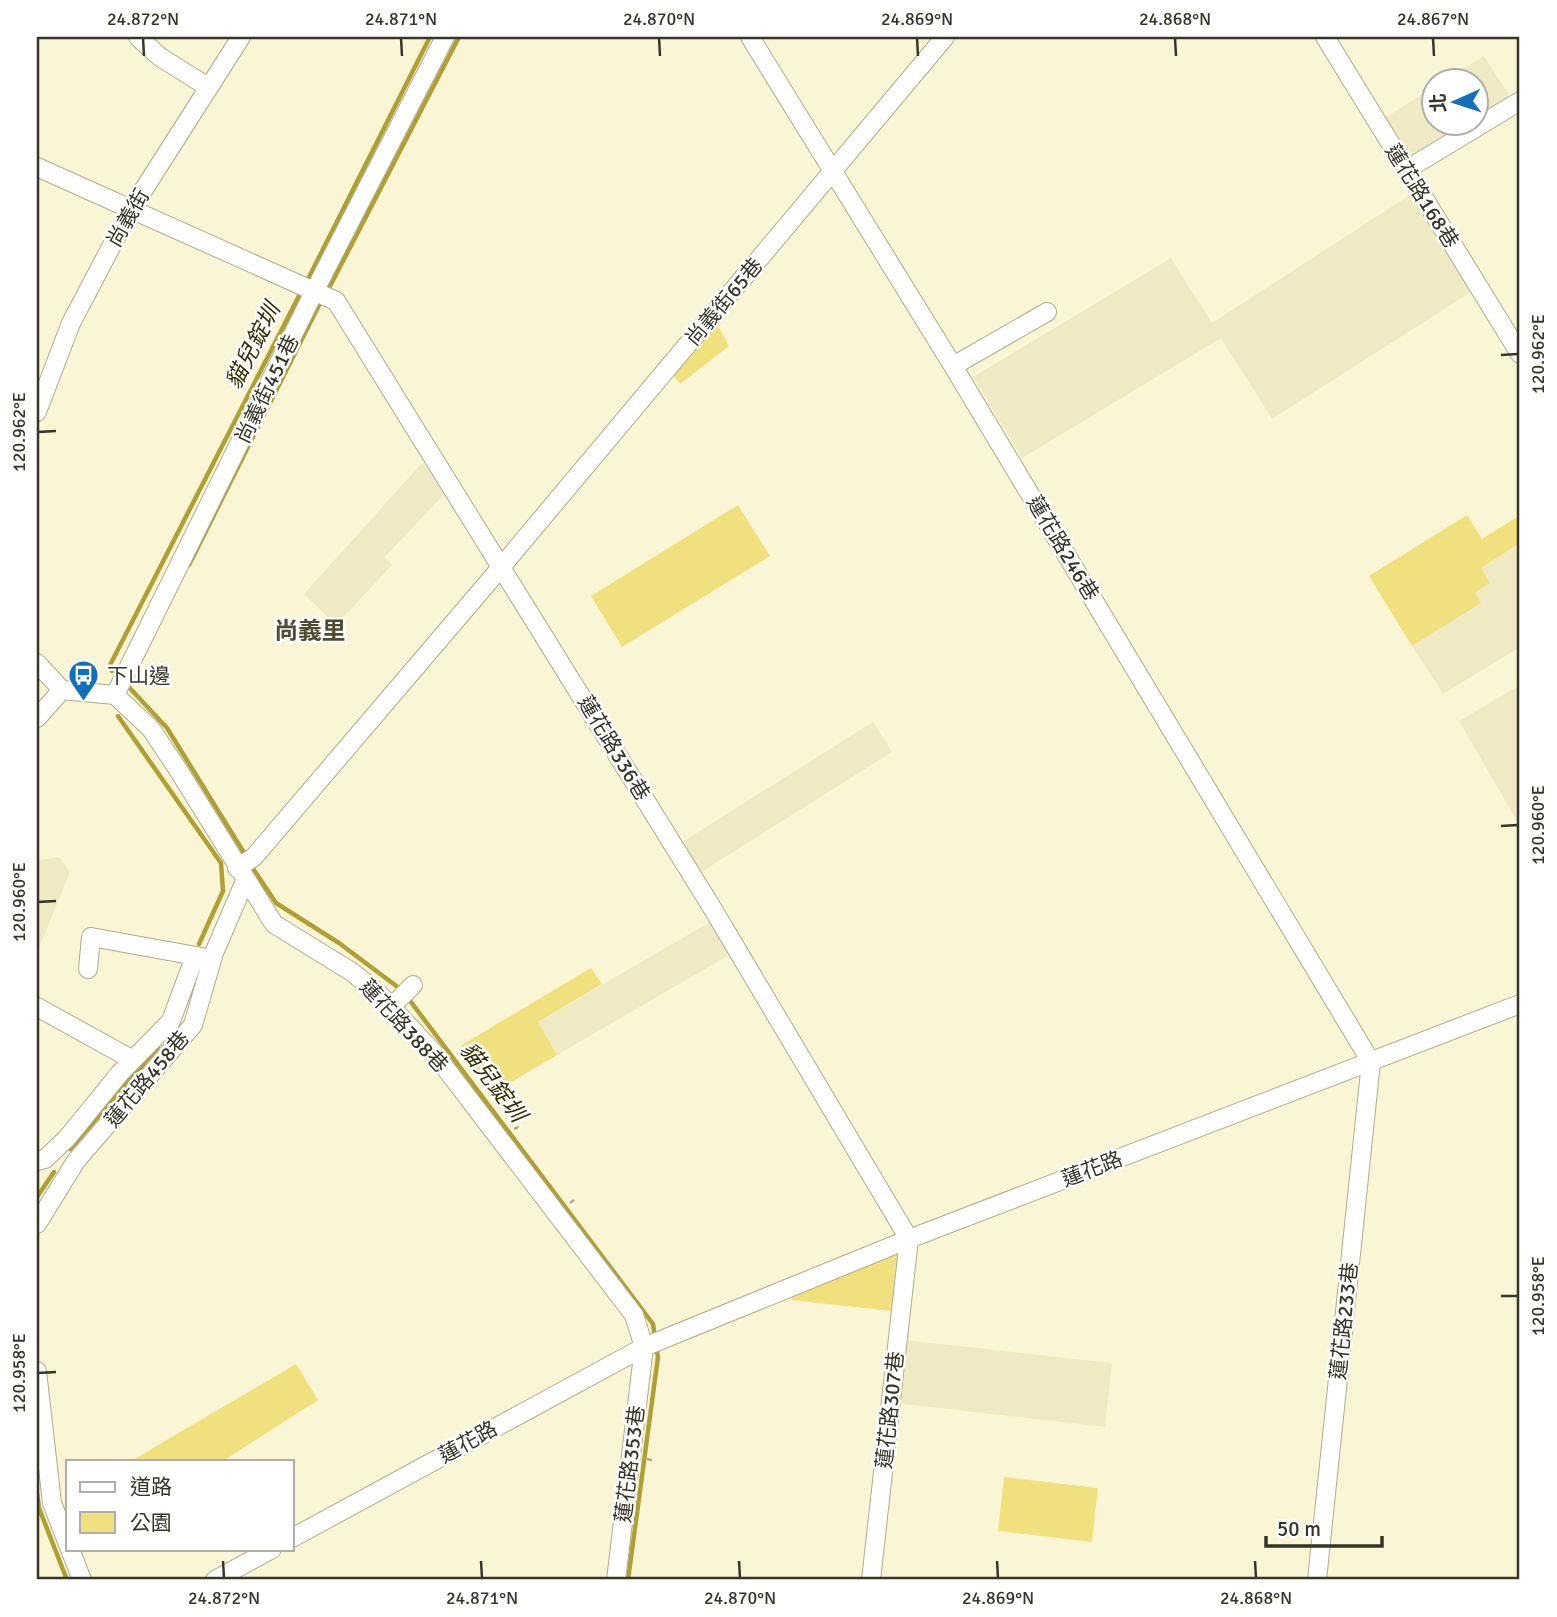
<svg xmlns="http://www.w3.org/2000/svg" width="1557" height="1617" viewBox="0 0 1557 1617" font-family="Signika,'Noto Sans TC',sans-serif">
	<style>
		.built { fill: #f0eac4 }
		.green { fill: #f1e07e }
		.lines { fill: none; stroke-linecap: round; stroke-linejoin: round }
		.stream { stroke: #b09f33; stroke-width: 4.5 }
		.minor-casing { stroke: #afab8d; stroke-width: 20 }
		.path { stroke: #b1ad94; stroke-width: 2.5; stroke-dasharray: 5 3.5; stroke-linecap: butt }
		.minor { stroke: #fff; stroke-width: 18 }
		.ticks { fill: none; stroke: #363528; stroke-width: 2.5 }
		.labels { text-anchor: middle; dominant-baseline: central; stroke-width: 5; stroke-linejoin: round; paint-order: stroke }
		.street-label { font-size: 21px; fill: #363528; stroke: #fff }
		.poi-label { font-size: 21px; fill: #363528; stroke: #fff; text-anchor: start }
		.water-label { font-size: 23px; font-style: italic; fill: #342d00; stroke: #fff }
		.quarter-label { font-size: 24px; font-weight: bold; fill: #504b31; stroke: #fff }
		.neatline { fill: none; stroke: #363528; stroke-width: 2.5 }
		.ticks-label { font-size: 18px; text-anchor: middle; fill: #363528 }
	</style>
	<rect width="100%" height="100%" fill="#faf5d5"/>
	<path class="built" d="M1484,56L1511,98L1477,120L1476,80H1445Z
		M1434,87V122L1472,123L1409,162L1383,119Z
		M1413,193L1474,290L1272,419L1221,338L1022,458L973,377L1171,258L1212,323Z
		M422,463L449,489L385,557L392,565L336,625L304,594Z
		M1520,543V647L1443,694L1412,646L1480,603L1474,593L1481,568Z
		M1520,685V826L1459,721Z
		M873,722L892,752L698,874L679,844Z
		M59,857L70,872L37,953V861Z
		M710,922L729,955L557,1055L538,1022Z
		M904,1340L1112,1363L1105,1427L896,1403Z"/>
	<path class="green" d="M714,318L729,346L680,384L670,371Z
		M738,505L770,556L622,647L591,596Z
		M1467,515L1482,539L1520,515V543L1481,568L1490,583L1475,593L1481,603L1412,646L1369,576Z
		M591,968L602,984L538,1022L557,1055L493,1093L460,1046Z
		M897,1255L891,1311L791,1300L795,1294Z
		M296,1364L318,1400L223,1461H131Z
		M1004,1477L1098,1488L1092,1542L998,1531Z"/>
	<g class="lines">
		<path class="stream" d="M306,283L430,37
			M328,290L459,37
			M189,565L321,301
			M112,671L109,667L302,290
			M126,684L167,728L246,856
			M118,716L221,863L223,891L199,944
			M250,864L276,903L339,943L403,991
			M408,998L653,1324L655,1338
			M70,1149L158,1047
			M37,1197L54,1172
			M37,1493L39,1508L67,1580
			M628,1580L658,1357L656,1347"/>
		<defs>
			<path id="minor" d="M138,37L160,57L208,87
				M750,37L953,366L1371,1062L1317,1580
				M1325,37L1520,354
				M37,167L336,301L711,906L909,1239L871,1580
				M1406,170L1520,101
				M953,366L1047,312
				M37,412L71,323L130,211L241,37
				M37,663L62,690
				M62,690L115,695
				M115,695L151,729L177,768L274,924L352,972L380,995L433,1052L634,1315L644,1347L616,1580
				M115,695L315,290L445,37
				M37,718L62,690
				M237,868L254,857L502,566L945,37
				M88,969L91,937L207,958
				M37,1007L133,1060
				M391,1007L413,985
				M37,1161L45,1159L67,1138L120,1073L171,1021L195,956
				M37,1224L76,1161L193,1025L214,953L245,881
				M37,1371L52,1503L82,1580
				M292,1538L644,1347L909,1239L1520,1004
				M215,1580L272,1549"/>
		</defs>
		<use href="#minor" class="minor-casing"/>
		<path class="path" d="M514,1129L520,1126
			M570,1203L577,1198
			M647,1459L655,1461"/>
		<use href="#minor" class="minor"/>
	</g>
	<path class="ticks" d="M143,38L144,56M401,38L402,56M659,38L660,56M917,38L918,56M1175,38L1176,56M1433,38L1434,56M1501,355L1518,354M38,432L56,431M1501,826L1518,825M38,902L56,901M1501,1296H1518M38,1373L56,1372M223,1561L224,1578M481,1561L482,1578M739,1561L740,1578M997,1561L998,1578M1255,1561L1256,1578"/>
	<defs>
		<symbol id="bus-pin" viewBox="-11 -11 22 30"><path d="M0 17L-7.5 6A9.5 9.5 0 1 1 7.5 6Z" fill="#126fbc" stroke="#fff"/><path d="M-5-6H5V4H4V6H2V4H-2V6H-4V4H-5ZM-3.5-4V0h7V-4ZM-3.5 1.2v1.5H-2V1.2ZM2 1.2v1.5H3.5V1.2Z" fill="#fff"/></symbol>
	</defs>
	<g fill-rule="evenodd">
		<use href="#bus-pin" x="66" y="658" width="35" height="47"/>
	</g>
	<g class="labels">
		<g class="street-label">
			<text transform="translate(1422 196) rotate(58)">蓮花路168巷</text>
			<text transform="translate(128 218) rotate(-60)">尚義街</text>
			<text transform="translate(724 302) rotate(-50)">尚義街65巷</text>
			<text transform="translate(267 389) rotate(-64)">尚義街451巷</text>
			<text transform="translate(1063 548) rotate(59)">蓮花路246巷</text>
			<text transform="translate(614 748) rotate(59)">蓮花路336巷</text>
			<text transform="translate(404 1026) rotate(47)">蓮花路388巷</text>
			<text transform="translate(147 1079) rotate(-50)">蓮花路458巷</text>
			<text transform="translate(1092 1169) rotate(-21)">蓮花路</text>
			<text transform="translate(1344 1321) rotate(-84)">蓮花路233巷</text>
			<text transform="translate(890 1410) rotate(-84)">蓮花路307巷</text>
			<text transform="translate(468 1442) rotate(-29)">蓮花路</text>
			<text transform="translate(630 1464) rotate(-83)">蓮花路353巷</text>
		</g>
		<g class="poi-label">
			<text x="107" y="676">下山邊</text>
		</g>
		<g class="water-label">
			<text transform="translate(253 346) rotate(-63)">貓兒錠圳</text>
			<text transform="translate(493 1082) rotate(53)">貓兒錠圳</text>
		</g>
		<g class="quarter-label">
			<text x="310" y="631">尚義里</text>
		</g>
	</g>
	<rect width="1557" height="1617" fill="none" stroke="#ffffff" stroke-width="77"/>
	<rect x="66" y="1460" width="228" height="91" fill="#ffffff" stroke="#afaea9" stroke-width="2"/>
	<rect x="80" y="1482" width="35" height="10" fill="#ffffff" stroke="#afaea9" stroke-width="2"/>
	<text x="130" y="1494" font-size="21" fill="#363528">道路</text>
	<rect x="80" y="1512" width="35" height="21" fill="#f1e07e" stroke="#afaea9" stroke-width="2"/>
	<text x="130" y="1530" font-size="21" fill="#363528">公園</text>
	<g transform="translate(1455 102) rotate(267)"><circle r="33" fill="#ffffff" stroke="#afaea9" stroke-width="2"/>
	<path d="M0-5L12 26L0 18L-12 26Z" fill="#126fbc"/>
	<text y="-10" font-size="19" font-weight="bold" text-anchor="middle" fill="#363528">北</text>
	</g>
	<path d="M1266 1536v10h116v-10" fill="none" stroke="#363528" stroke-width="3.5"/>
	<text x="1277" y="1536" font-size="21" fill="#363528" stroke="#ffffff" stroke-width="5" paint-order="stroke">50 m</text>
	<rect x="38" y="38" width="1480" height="1540" class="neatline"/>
	<g class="ticks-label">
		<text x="143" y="25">24.872°N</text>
		<text x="401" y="25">24.871°N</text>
		<text x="659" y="25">24.870°N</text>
		<text x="917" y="25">24.869°N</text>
		<text x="1175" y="25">24.868°N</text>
		<text x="1433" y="25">24.867°N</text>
		<text transform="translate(1538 354) rotate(-90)" y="6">120.962°E</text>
		<text transform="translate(19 432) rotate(-90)" y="6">120.962°E</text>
		<text transform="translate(1538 825) rotate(-90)" y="6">120.960°E</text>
		<text transform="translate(19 902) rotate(-90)" y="6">120.960°E</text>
		<text transform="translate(1538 1296) rotate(-90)" y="6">120.958°E</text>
		<text transform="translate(19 1373) rotate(-90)" y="6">120.958°E</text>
		<text x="224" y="1604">24.872°N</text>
		<text x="482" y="1604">24.871°N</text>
		<text x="740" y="1604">24.870°N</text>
		<text x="998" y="1604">24.869°N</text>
		<text x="1256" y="1604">24.868°N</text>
	</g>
</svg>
